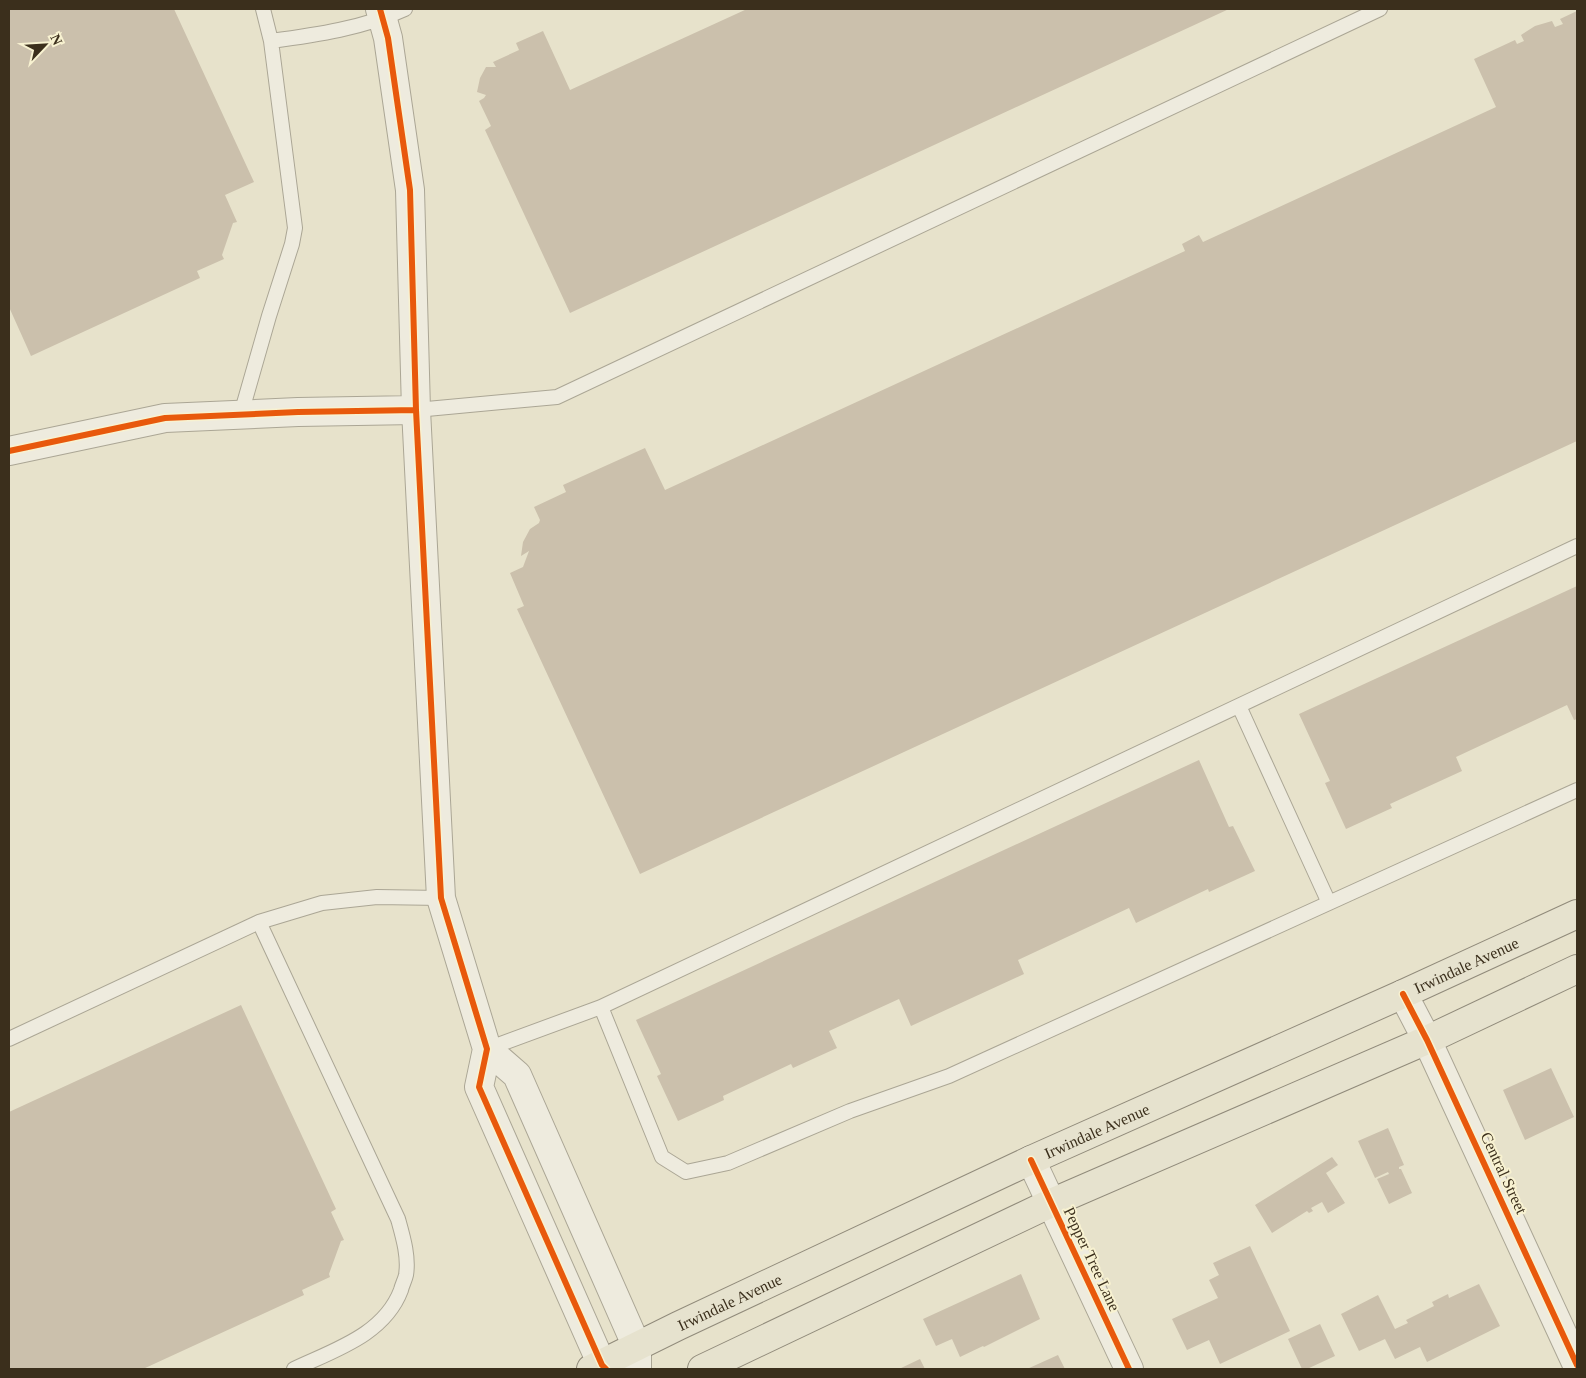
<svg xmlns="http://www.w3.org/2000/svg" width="1586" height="1378" viewBox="0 0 1586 1378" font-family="'Times New Roman',serif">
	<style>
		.building { fill: #cbc0ac }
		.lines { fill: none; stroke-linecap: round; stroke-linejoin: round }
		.service-casing { stroke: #aba695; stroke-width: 16 }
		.minor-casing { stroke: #aba695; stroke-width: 30 }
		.primary-casing { stroke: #918b7b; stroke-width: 30 }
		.service { stroke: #eeebde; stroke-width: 14 }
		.minor { stroke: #eeebde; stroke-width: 28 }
		.primary { stroke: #e6e2ce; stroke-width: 28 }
		.cycleway-casing { stroke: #f8f2d1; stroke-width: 9 }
		.cycleway { stroke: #e8590c; stroke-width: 6 }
		.labels { text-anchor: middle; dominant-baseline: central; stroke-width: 4; stroke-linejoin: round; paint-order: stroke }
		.street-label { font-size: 16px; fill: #3b2f1c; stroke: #f8f2d1 }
	</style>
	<rect width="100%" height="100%" fill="#e7e2cb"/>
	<path class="building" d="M9,9H174L254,182L225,195L237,222L233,223L222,255L224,259L197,271L200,278L31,356L9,307Z
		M747,9H1229L570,313L485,130L491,126L479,101L484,98L486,95L477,92L480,78L486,67H496L493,62L519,50L516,43L543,31L570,90Z
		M1577,11V441L640,874L517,609L524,606L510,573L523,567L529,551L521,556L523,542L530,529L539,523L540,520L534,507L566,492L563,485L645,448L665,490L1185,251L1182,244L1199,235L1203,242L1496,107L1474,59L1515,40L1517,44L1524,41L1521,35L1535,26L1552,21L1555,27L1563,24L1560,19Z
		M1577,586V719L1574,720L1567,705L1456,757L1462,771L1390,804L1392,808L1346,829L1325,783L1330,781L1299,714Z
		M1199,760L1229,827L1233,826L1255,871L1209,892L1208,889L1136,923L1129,908L1018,960L1024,974L911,1026L899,999L829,1031L837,1048L793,1068L791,1064L723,1096L724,1100L678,1121L657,1076L661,1074L636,1020Z
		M241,1005L336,1209L331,1212L344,1240L341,1241L329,1274L330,1277L302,1290L304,1295L143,1369H9V1112Z
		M1551,1068L1574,1117L1525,1140L1503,1090Z
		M1388,1128L1404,1165L1399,1167V1169H1401L1412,1193L1389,1204L1377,1179L1389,1174L1388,1172L1375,1178L1358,1141Z
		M1332,1157L1338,1165L1326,1173L1345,1203L1328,1213L1322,1202L1311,1208L1313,1211L1309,1213L1307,1211L1272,1233L1255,1205Z
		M1250,1246L1290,1331L1220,1364L1209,1340L1187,1350L1172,1319L1218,1298L1209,1280L1219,1275L1213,1263Z
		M1021,1274L1040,1319L984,1347L983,1346L960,1357L952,1339L936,1346L923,1319Z
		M1479,1284L1500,1326L1427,1362L1420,1347L1395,1359L1385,1339L1359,1351L1341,1314L1378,1295L1395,1329L1408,1323L1406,1320L1434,1306L1432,1302L1448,1294L1449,1298Z
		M1320,1324L1335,1356L1307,1369H1302L1288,1339Z
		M1058,1355L1065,1369H1027Z
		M920,1359L925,1369H899Z"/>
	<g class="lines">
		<defs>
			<path id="service" d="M271,41C316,35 364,28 405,9
				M416,410L557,397L1380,9
				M241,414L269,316L292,244L295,228L271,41L263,9
				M1239,706L1329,903
				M601,1007L662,1157L686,1172L728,1163L850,1111L949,1076L1577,790
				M9,1039L259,922
				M487,1049L601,1007L1577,546
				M294,1369C334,1350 384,1335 401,1290C402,1285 405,1280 406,1275C409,1257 403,1237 398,1219L259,922L322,903L377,897L441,898"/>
			<path id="minor" d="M380,9L388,38L410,190L416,410L441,898L487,1049L479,1087L602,1365L606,1369
				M9,451L165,418L298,412L416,410
				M1403,994L1427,1040L1577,1365
				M487,1049L517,1075L637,1347V1369
				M1031,1160L1129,1369"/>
			<g id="primary">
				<path id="s1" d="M591,1369L678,1326L1031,1160L1403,994L1577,914"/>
				<path d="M702,1369L1051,1203L1427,1040L1577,969"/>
			</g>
		</defs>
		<use href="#service" class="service-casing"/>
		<use href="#minor" class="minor-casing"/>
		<use href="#primary" class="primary-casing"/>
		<use href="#service" class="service"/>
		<use href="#minor" class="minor"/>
		<use href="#primary" class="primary"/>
		<defs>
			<path id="cycleway" d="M380,9L388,38L410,190L416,410L441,898L487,1049L479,1087L602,1365L606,1369
				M9,451L165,418L298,412L416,410
				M1403,994L1427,1040L1577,1365
				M1031,1160L1129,1369"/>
		</defs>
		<use href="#cycleway" class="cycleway-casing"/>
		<use href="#cycleway" class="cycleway"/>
	</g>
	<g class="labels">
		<g class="street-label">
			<text stroke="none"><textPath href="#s1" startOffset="964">Irwindale Avenue</textPath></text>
			<text stroke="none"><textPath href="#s1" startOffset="559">Irwindale Avenue</textPath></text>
			<text transform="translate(1504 1173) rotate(65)">Central Street</text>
			<text transform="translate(1092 1259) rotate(65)">Pepper Tree Lane</text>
			<text stroke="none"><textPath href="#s1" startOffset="154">Irwindale Avenue</textPath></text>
		</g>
	</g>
	<rect width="1586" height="1378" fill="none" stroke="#3b2f1c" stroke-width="20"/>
	<g transform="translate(45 45) rotate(65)" stroke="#f8f2d1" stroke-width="4" paint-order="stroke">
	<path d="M0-4L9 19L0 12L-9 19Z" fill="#3b2f1c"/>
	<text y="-8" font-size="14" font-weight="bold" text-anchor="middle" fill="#3b2f1c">N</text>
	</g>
</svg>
